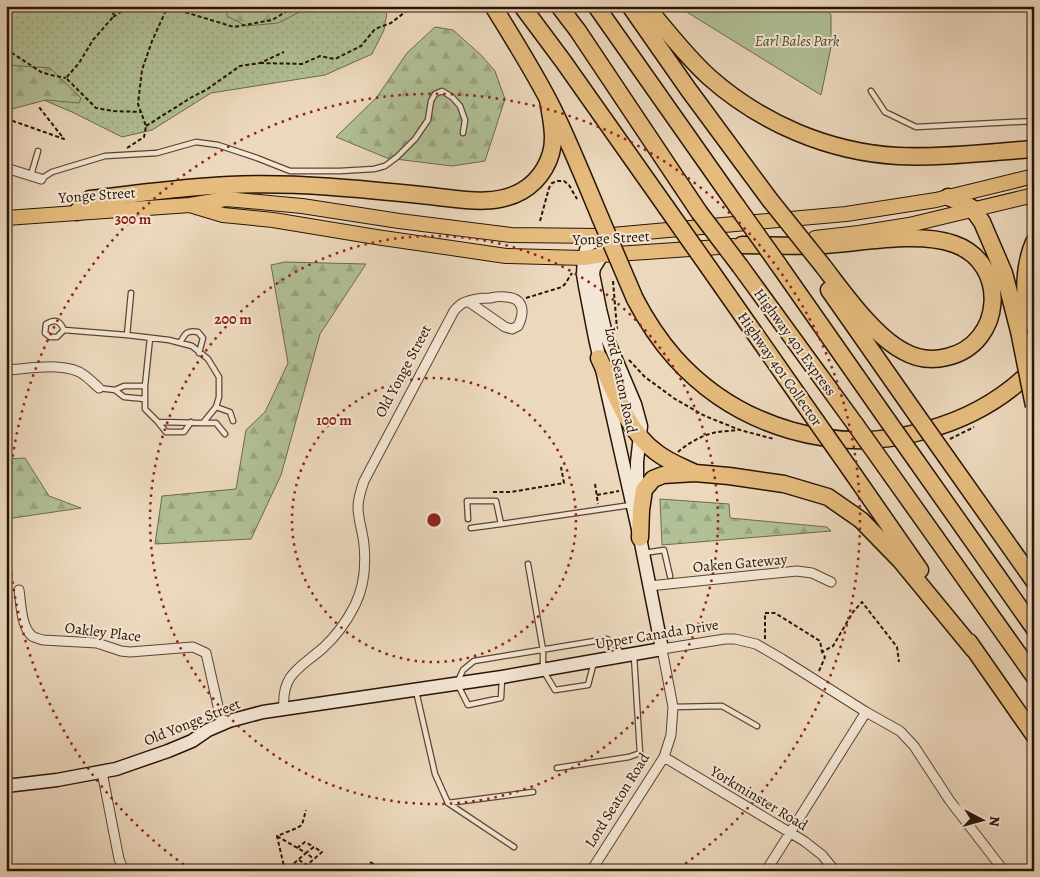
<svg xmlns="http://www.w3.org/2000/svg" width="1040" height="877" viewBox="0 0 1040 877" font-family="Alegreya,serif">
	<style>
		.grass { fill: url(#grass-dots); stroke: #6d6a4e }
		.forest { fill: url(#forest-firs); stroke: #6d6a4e }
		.green { fill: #b1c096; stroke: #6d6a4e }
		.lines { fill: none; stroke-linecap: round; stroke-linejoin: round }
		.lane-casing { stroke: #5a4533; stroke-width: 7 }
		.street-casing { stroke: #5a4533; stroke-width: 11 }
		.secondary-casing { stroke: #291405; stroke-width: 15 }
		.primary-casing { stroke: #291405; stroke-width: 16 }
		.highway-casing { stroke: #291405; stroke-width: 19 }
		.path { stroke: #291405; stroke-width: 2; stroke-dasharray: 4 2.5; stroke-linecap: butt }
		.lane { stroke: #f3e6d4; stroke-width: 4.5 }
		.street { stroke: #f3e6d4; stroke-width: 9 }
		.secondary { stroke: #f3e6d4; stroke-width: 12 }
		.primary { stroke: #e6bc7e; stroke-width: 14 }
		.highway { stroke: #e6bc7e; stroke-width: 16 }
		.highway-bridge-casing { stroke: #291405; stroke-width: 19; stroke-linecap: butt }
		.highway-bridge { stroke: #e6bc7e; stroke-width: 16 }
		.ring { fill: none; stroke: #8f2418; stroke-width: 2.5; stroke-dasharray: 2.5 5 }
		.labels { text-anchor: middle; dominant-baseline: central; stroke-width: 4; stroke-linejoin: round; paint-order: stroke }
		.park-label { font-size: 15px; font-style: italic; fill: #524830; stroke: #f3e6d4 }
		.street-label { font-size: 15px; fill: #291405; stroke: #f3e6d4 }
		.centre { fill: #8f2418; stroke: #f3e6d4; stroke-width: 2.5 }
		.ring-label { font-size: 15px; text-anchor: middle; font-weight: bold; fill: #8f2418; stroke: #f3e6d4; stroke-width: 4; stroke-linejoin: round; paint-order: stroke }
	</style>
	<defs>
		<pattern id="grass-dots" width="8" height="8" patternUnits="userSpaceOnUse" patternTransform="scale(1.25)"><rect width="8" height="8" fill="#b1c096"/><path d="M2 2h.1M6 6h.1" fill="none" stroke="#98a480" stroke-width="1.8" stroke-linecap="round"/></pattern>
		<pattern id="forest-firs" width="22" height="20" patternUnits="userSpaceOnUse" patternTransform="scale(1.25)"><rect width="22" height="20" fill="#b1c096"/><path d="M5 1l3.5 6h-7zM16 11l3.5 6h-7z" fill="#98a480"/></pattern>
	</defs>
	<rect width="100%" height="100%" fill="#ecd8bd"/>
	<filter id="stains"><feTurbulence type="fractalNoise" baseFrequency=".004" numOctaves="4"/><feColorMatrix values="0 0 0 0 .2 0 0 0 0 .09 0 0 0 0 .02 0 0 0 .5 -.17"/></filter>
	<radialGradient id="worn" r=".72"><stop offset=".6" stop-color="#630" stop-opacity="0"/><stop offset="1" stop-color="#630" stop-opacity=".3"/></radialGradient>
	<path class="grass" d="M6,6H388L384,30L372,54L325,75L211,93L152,130L122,137L72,112L6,84Z"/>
	<path class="forest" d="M227,6H311L278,23L246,26L227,16Z
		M435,27L453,30L481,55L495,71L505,99L485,161L452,166L387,158L336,137L377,97L407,53Z
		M6,65L50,68L81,98L79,103L46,100L8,110L6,109Z
		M285,262L366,264L320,334L281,475L251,539L155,544L162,496L236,489L246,430L265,412L288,363L271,265Z
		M25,458L49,496L81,508L6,519V459Z
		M660,499L729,504L730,518L827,527L831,531L662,545Z"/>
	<path class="green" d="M677,6H826L831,15V47L821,95Z"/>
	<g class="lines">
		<defs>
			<path id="lane" d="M871,91L885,112L916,127L1034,121
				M31,175L38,151
				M41,179L52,172L105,156L157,153L196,142L218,145L257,158L290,171H340L374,169L385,166L397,157L415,139L428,120L431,101L435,94L442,91L452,97L460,106L465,120L463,133
				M64,330C60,321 56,318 46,324L45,333L50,337H57L64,330L127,335L169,340L192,346L208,359L219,377V397L216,407L203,423L158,422L145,409V386L150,338
				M127,335L131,293
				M180,343C185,334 186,330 198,332L203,338L199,353
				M99,388L115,390L124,386H145
				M115,390L124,397L145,399
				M216,407L230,412L233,421
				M158,422L166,432H184L191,422
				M203,423H216L225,434
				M468,519L467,501H496L501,524L631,505
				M471,528L501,524
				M644,553L664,550L670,576
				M528,564L543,650V670L555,690L588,685L594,662
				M502,678L501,698L468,705L457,683L463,670L474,661L607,639L616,646L622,654
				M416,691L435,774L448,803L533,792
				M673,707L722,706L757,726
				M557,768L629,757L640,753L634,656
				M448,803L514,847"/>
			<path id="street" d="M6,168L41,179
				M6,370C28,369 67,361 84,375C90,379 94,384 99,388
				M649,586L797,571L812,573L831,582
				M19,590C21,603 21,627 32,636C35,638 40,639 43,640L97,643L121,651L130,652L193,647L206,653L222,724
				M284,709C281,674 300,668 323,648C336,636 347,621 355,605C364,587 366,566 364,545C363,532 358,520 358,507C358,498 361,490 364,481L454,311C456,309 459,305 463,303C470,300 482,298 490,298C495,297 501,296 506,297C524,298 525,312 518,326L512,329L505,327L469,302
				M664,757L804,841L822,855L835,871
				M102,772L119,859L124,871
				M591,871L664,757L671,735L673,707L662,649L725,639H735L756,644L782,659L866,712L900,731L914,746L950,801L1004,871
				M766,871L866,712"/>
			<path id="secondary" d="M602,255L594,268L593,274L600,309L607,338L635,404L641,426L637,462V503
				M6,786L57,780L116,769L168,751L192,741L208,730L229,721L263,712L502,677L662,649L640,538L595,338L585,286L583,274L584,258L587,246L601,236"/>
			<path id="primary" d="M193,206L223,215L273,220L376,237L506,256L584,258L602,255L734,246
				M6,218L190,205L226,199L302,206L399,221L511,235L601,236L846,214L936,200L1034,176
				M815,238L859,233L909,225L1034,195"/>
			<path id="highway" d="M493,6C514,40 535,73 553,109C570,144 585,181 600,217
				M522,6L563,61L666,207
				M559,6L578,31L699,212
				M596,6L736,205
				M630,6L688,89L770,200
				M646,6C666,30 686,56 709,77C761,123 828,152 898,156C943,158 989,152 1034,149
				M948,197L963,203L972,208L982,222L1004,273L1019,331
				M77,212L90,199C136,194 182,187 229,185C296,182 363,189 430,196C460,199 494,207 522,191C541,180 553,159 553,138C553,125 550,112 548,100
				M742,245C769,245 796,247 822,245C861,243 917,231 954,244C1009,263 1004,344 947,357C932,361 917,359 903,351C874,336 843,292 823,266
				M778,264L888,421
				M740,266L855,424
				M709,268L816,421
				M829,290L918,417
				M635,299C646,320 659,340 675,358C738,428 837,457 927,430C967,419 1005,398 1034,368
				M1028,328C1025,299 1022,269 1034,242
				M599,358C614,390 627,431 656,452C667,461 680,466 693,472
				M947,458L1034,581
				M917,462L1034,628
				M854,475L920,570
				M892,476L1034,676
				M640,538L641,510L644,490L653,479L663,475L695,473L729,476L784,484L828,497L861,520L900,560L974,650
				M969,642L1034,735"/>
		</defs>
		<use href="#lane" class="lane-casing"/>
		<use href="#street" class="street-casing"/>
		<use href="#secondary" class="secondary-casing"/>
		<use href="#primary" class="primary-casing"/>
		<use href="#highway" class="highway-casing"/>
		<path class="path" d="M111,6L114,9L113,17L93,40L79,63L66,78L96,108L113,111L141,112
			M141,6L157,9L168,7L234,27L272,20L296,6
			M113,17L130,6
			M6,49L41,72L51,75L66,78
			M260,63L302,64L320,56L335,59L361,46L375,29L391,23L409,9
			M6,123L13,121L64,139L39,107
			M146,126L192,97L206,90L240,66L260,63L284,52
			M127,148L144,137L146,126L138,104L142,70L152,41L168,6
			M540,221L549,188L552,183L558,181H564L569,185L577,199
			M613,281L617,329
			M526,298L562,287L565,284L572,273
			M629,360L645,377L675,399L705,416L740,430L774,439
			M950,439L974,427
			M678,452C688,443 704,434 718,432C724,431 731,431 738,430
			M595,484L598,504
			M493,492H511L564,483L561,467
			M597,495L619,491
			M765,639V613H775L820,641L822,652
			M819,671L825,657L822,652L833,646L853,612L862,602L897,647L899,662
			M277,836L306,853L285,871
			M297,848L305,842L314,847
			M299,860L307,865L322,852L314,847L306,853L314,859
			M370,862L386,871
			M228,870L229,871
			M285,871L277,836L297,828L302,825L306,810
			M289,871L308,868V871
			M399,871V865"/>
		<use href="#lane" class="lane"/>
		<use href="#street" class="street"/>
		<use href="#secondary" class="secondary"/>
		<use href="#primary" class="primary"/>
		<use href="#highway" class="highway"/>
		<defs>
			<path id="highway-bridge" d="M770,200L823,266
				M736,205L778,264
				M666,207L709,268
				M699,212L740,266
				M600,217L635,299
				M1019,331L1034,406
				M918,417L947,458
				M816,421L854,475
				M888,421L917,462
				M855,424L892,476"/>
		</defs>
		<use href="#highway-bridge" class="highway-bridge-casing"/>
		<use href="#highway-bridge" class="highway-bridge"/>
	</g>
	<g class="ring">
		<circle cx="434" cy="520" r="142"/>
		<circle cx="434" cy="520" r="284"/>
		<path d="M190 869A426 426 0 1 1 678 869"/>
	</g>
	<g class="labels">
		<g class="park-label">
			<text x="797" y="41">Earl Bales Park</text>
		</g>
		<g class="street-label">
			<text transform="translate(97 195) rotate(-4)">Yonge Street</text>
			<text transform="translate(611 238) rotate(-3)">Yonge Street</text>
			<text transform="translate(795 342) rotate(54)">Highway 401 Express</text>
			<text transform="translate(780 369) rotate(55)">Highway 401 Collector</text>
			<text transform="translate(403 371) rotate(-62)">Old Yonge Street</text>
			<text transform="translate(621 380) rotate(78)">Lord Seaton Road</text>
			<text transform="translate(740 563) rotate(-5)">Oaken Gateway</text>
			<text transform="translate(103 632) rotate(7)">Oakley Place</text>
			<text transform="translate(657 634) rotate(-9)">Upper Canada Drive</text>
			<text transform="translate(192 722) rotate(-22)">Old Yonge Street</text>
			<text transform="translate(759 798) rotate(31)">Yorkminster Road</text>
			<text transform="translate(617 800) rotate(-58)">Lord Seaton Road</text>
		</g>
	</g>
	<circle cx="434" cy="520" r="8" class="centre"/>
	<g class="ring-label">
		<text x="133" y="224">300 m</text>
		<text x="233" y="324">200 m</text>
		<text x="334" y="425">100 m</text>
	</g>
	<rect width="1040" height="877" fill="none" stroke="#ecd8bd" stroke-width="25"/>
	<rect x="8" y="8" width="1025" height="862" fill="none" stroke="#291405" stroke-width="2.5"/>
	<rect x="12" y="12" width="1015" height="852" fill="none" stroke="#291405"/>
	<g transform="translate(982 820) rotate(96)" stroke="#f3e6d4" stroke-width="4" paint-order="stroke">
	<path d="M0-4L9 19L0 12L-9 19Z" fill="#291405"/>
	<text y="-8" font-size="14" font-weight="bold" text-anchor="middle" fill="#291405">N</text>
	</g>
	<rect width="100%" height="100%" filter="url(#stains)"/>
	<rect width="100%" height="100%" fill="url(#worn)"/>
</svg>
